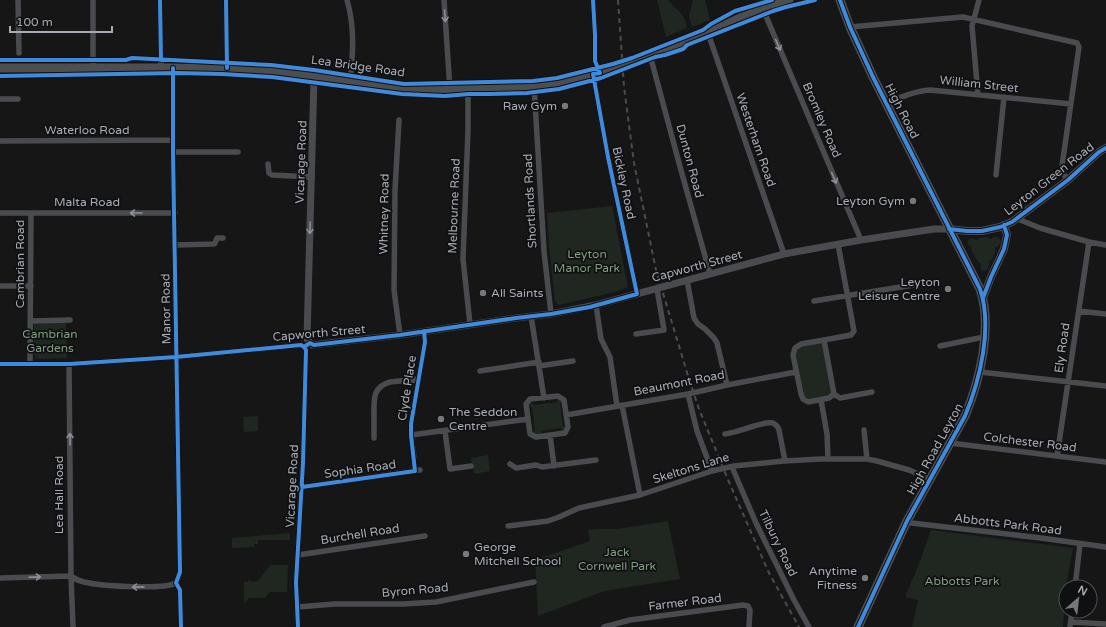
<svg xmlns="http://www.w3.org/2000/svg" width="1106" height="627" viewBox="0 0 1106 627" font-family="'Varela Round',sans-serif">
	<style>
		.green { fill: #202620 }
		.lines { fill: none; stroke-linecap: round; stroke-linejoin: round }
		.minor { stroke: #4a4b4e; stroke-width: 5.5 }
		.tertiary { stroke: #4a4b4e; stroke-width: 7 }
		.secondary { stroke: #494a4c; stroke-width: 8 }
		.primary { stroke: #4d4e50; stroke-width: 9 }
		.rail { stroke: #4b4c4f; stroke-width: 2; stroke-dasharray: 5 4; stroke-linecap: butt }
		.cycleway-casing { stroke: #101012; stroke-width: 6 }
		.cycleway { stroke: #408adc; stroke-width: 4 }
		.oneway { stroke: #8c9096 }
		.poi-dot { fill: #75787d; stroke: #101012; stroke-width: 1.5 }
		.labels { text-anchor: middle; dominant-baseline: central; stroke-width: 3.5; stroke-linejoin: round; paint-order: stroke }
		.street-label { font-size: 12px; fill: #a8adb5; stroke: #101012 }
		.poi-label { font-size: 12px; fill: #a8adb5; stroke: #101012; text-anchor: end }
		.park-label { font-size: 12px; fill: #819e82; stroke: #101012 }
	</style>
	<rect width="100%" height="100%" fill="#161616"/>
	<path class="green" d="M657,0H668C677,11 685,13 687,28L666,37Z
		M693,0H705L710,20L692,27L689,15Z
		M612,206L628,287L615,292L559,305L557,304L555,301L549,247L547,213Z
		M988,237L990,239H992L993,237H998L1001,241L998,247H996L995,249L996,251L992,260H990L989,262L990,264L987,270L982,271L980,267L981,265L980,263L978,262L971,250L972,248L971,246L969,245L967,243L969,239L974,238L975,240H978L979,238Z
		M66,322L67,358L38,359L35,357L34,353V323Z
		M824,340L834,394L808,402L801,394L795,348Z
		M557,399L561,401L562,402L560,403L563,426H565L563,431H562L561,428L541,431V434L536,435L533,432L535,431L532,407H529L531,403H533L534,405L557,402Z
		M258,416V431L244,432L243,417Z
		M488,455L490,471L474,474L471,458Z
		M668,521L680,579L605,591L538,616L535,560L590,541L588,530L597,529H617Z
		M931,530L1073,548L1066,587L1063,627H912L918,600L905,597L919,564Z
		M290,533V540H258V544H254V547L232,548V538Z
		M270,565H288L287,592H270L265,598H249L244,604V582H248L249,580L252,582L258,581Z"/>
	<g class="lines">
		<path class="minor" d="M18,0L19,53
			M93,0V68
			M160,0L161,68
			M226,0L227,69
			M347,0C355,27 353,54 350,82
			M444,0L450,90
			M593,0L595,35V61L600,73
			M763,9L861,240
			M850,27L963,17L1077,43L1079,47L1062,166V172L1068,180
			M708,33L784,254
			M650,55L679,163L710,274
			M173,68V152L180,572L176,583
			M593,74L608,157L637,294
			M534,86L544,251L551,314
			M468,89V130L463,259L470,324
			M978,95L972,26L979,0
			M0,99H18
			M887,103C901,97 915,91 930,90L1071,104
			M399,120L395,190L394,290L400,335
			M0,141L173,140
			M173,152H238
			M268,164L269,173L272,175L312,177
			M996,175L1004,97
			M0,213H175
			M1018,219L1040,228L1089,242L1106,245
			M175,245L214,244L215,243L217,238H223
			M687,280L694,318L698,324L705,329L714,338L717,343L727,385
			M0,286H31
			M814,301L913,285
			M596,305L601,339L610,357L617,406
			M1079,311L1106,314
			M531,316L544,398
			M31,321L70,320
			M636,334L664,330L657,289
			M824,340L834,394L829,398L808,402L803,399L801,394L793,355L795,348L801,344Z
			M824,340L851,335L854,331L838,244
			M940,346L979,338H985
			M30,363L31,213
			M0,364H69L176,357L301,345L304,347L306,350L303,463L296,582L298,627
			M69,364L71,576L73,627
			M539,366L573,361
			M480,371L539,362
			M980,372L1106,386
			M688,394L697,431L712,471
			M834,394L840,398L872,392
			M558,396L564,400L568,427L565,433L536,437L530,434L526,404L530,399Z
			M821,400L827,434L828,459
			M622,405L640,495
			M566,415L688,394L727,385L796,372
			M864,430L867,459
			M445,431L450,469L471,466
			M725,434C730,433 736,432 741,430C749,428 765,421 773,423C777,425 778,427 779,430L785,461
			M411,435L528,419
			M550,435L554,466
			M374,438C374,431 374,423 374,416C374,400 372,387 390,382L419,379
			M950,443L1106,462
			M1057,456L1089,242
			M414,457L411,435V424L425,342L424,331
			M414,463L415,471
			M510,464L516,468L536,465L542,467L596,460
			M732,467L756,523L794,600L809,627
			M302,487L420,470
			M907,521L911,523L1041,538L1106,547
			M508,526L548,521L559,517L579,508L640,495L712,471L734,466L784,461L821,459H867L877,461L909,470L930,479
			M298,555L425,536
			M71,576C75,579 79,581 84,582C100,586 163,590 176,583
			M0,578L71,576
			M176,583L180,590L181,627
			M1075,587L1080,544
			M297,607L335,604H403L436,602L534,582
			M1071,622L1106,624
			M604,627L630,620L743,605L748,606L750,610L749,627
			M1070,627L1072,611"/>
		<path class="tertiary" d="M314,77L307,339L312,345L400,335L516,318L551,314L596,305L784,254L861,240L934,229H949"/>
		<path class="secondary" d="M949,229L967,231H982L1000,227L1012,222L1068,180L1099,152L1106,148
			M983,298L991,277L1004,249L1007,235L1004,225"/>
		<path class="primary" d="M840,0L850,27L873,77L980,289C993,327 980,380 965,416L907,521L858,627
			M0,68H200L274,71L410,90L511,87L552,84L577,79L629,63L643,57L719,28L740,18L789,0"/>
		<path class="rail" d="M618,0L624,87L634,163L656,270L689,379L699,409L729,482L769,573L799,627"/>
		<defs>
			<path id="cycleway" d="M160,0L161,60
				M226,0L227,68
				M840,0L850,27L873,77L980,289C993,327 980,380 965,416L907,521L858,627
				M0,60H126L132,58L271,65L314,70L404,84L533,81L557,78L613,64L632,58L703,30L711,24L735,11L772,0
				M173,68V152L180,572L176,583L180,590L181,627
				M0,76L177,73L222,74L272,77L402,94L445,96L469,94H489L527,93L559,89L601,78L655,57L665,55L683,49L687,45L773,11L786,7L815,0
				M949,229L967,231H982L1000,227L1012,222L1068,180L1099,152L1106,148
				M983,298L991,277L1004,249L1007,235L1004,225
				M304,347L310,343L314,345L400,335L516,318L551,314L590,307L637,294L608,157L593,74L600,73L595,61V35L593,0
				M0,364H69L176,357L301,345L304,347
				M302,487L415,471L411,435V424L425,342L424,331
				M298,627L296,582L303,463L306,350L304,347"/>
		</defs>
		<use href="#cycleway" class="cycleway-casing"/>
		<use href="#cycleway" class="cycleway"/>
	</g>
	<defs><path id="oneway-shaft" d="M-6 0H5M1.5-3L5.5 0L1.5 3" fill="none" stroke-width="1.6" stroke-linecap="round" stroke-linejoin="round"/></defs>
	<g class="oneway">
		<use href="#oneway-shaft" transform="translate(445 16) rotate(86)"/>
		<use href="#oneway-shaft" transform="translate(778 45) rotate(67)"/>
		<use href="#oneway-shaft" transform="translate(834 178) rotate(67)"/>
		<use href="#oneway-shaft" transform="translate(136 213) rotate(180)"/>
		<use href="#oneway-shaft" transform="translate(310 228) rotate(92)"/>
		<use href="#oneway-shaft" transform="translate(70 439) rotate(-90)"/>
		<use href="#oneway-shaft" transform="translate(35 577) rotate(-2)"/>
		<use href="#oneway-shaft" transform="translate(138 587) rotate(179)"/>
	</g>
	<g class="poi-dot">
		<circle cx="565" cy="106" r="4"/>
		<circle cx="913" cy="201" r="4"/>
		<circle cx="948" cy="289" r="4"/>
		<circle cx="483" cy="293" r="4"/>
		<circle cx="441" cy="419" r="4"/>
		<circle cx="466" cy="554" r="4"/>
		<circle cx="865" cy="578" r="4"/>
	</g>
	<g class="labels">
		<g class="street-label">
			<text transform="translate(358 66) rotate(8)">Lea Bridge Road</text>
			<text transform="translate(979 84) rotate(6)">William Street</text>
			<text transform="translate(902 111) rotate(63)">High Road</text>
			<text transform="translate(822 120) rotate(67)">Bromley Road</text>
			<text x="87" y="130">Waterloo Road</text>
			<text transform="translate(756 140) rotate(71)">Westerham Road</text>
			<text transform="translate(690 161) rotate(75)">Dunton Road</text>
			<text transform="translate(301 162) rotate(-88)">Vicarage Road</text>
			<text transform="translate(1049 179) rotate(-38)">Leyton Green Road</text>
			<text transform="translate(624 183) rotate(78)">Bickley Road</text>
			<text transform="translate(530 201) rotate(-93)">Shortlands Road</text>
			<text x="87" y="202">Malta Road</text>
			<text transform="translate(454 206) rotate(-88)">Melbourne Road</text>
			<text transform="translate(384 214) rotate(-89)">Whitney Road</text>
			<text transform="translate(20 264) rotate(-90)">Cambrian Road</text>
			<text transform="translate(697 266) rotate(-15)">Capworth Street</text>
			<text transform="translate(166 309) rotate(-91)">Manor Road</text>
			<text transform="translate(319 333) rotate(-5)">Capworth Street</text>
			<text transform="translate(1062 348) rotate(-82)">Ely Road</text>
			<text transform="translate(679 383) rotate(-11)">Beaumont Road</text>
			<text transform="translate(407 388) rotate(-81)">Clyde Place</text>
			<text transform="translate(1030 442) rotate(7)">Colchester Road</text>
			<text transform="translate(935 449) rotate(-61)">High Road Leyton</text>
			<text transform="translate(691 468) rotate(-17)">Skeltons Lane</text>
			<text transform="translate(360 469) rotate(-8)">Sophia Road</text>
			<text transform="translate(292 486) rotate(-87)">Vicarage Road</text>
			<text transform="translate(59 495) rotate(-90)">Lea Hall Road</text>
			<text transform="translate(1008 524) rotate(7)">Abbotts Park Road</text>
			<text transform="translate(360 534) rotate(-9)">Burchell Road</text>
			<text transform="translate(778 543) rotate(64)">Tilbury Road</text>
			<text transform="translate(415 590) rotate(-5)">Byron Road</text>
			<text transform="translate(685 602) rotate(-7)">Farmer Road</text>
		</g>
		<g class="poi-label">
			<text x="557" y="106">Raw Gym</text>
			<text x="905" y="201">Leyton Gym</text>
			<text x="940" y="282">Leyton<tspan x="940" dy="14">Leisure Centre</tspan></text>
			<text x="491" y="293" text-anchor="start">All Saints</text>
			<text x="449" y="412" text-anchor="start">The Seddon<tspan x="449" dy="14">Centre</tspan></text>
			<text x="474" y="547" text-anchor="start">George<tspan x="474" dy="14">Mitchell School</tspan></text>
			<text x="857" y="571">Anytime<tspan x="857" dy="14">Fitness</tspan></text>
		</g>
		<g class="park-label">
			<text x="587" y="254">Leyton<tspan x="587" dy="14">Manor Park</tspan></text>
			<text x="50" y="334">Cambrian<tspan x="50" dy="14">Gardens</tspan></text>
			<text x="617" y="552">Jack<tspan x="617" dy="14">Cornwell Park</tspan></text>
			<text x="962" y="581">Abbotts Park</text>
		</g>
	</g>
	<g transform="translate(1078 599) rotate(28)"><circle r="19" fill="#101012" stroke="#4d4f53"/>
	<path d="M0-3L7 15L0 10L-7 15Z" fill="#75787d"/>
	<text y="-6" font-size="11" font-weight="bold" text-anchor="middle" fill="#a8adb5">N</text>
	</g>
	<path d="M10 26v6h102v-6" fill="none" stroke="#a8adb5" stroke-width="2"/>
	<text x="16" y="26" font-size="12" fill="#a8adb5" stroke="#101012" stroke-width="3" paint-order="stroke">100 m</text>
</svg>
